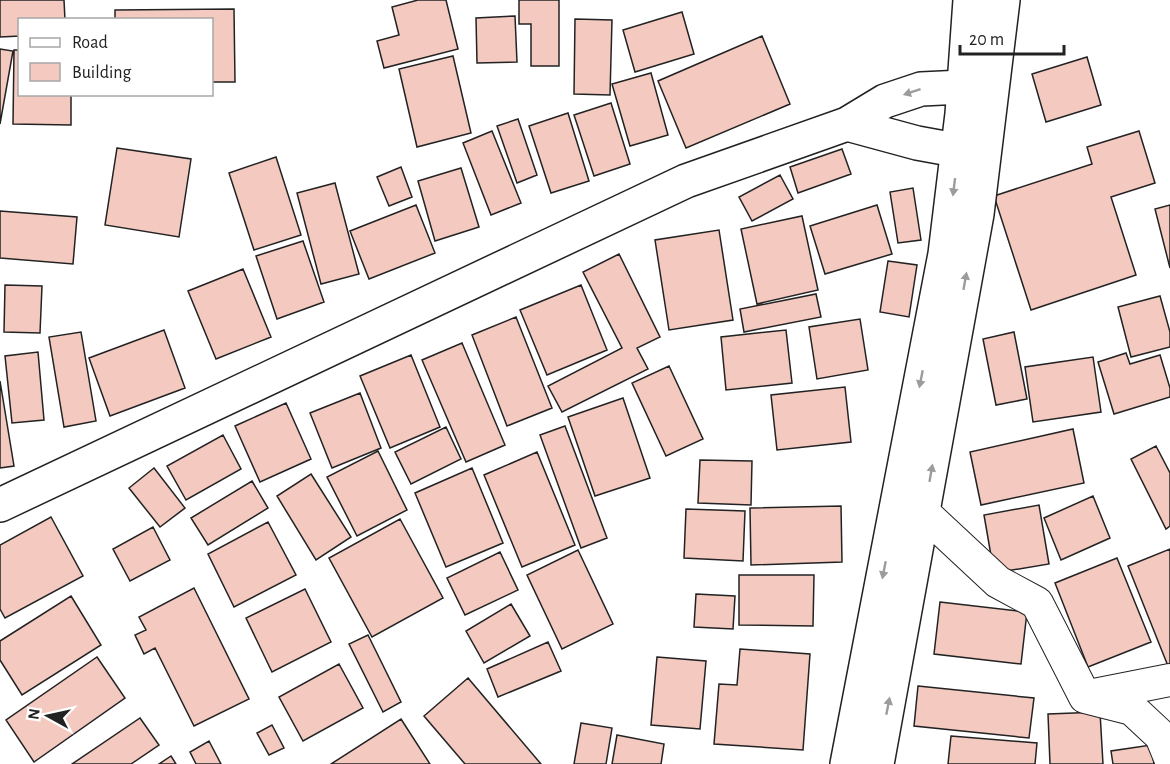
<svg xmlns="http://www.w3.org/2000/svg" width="1170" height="764" viewBox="0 0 1170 764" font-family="'Alegreya Sans',sans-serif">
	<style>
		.building { fill: #f3c9c0; stroke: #222; stroke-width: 1.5 }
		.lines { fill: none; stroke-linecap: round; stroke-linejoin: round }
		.minor-casing { stroke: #222; stroke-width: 34 }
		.tertiary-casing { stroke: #222; stroke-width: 36 }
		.secondary-casing { stroke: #222; stroke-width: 36 }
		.minor { stroke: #fff; stroke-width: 32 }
		.tertiary { stroke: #fff; stroke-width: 33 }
		.secondary { stroke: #fff; stroke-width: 33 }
		.oneway { fill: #9c9c9c }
	</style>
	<rect width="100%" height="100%" fill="#fff"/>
	<path class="building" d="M0,0H64L65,20H20V36L0,37Z
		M418,0H446L458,49L384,68L377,41L399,35L392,7Z
		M519,0H559V66H531V24H519Z
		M234,9L235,82H212V20H115V10Z
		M682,12L694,54L635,72L623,30Z
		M515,16L517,62L477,63L476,18Z
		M575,19L612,20L610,95L574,94Z
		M762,36L790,104L686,148L658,81Z
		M0,49L13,51L0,124Z
		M14,50H20V94H71V125L13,124Z
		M453,56L471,133L417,147L399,69Z
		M1087,57L1101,105L1046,122L1032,74Z
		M651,73L668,135L630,146L612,84Z
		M611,103L630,164L594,176L574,115Z
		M568,113L589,181L551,193L529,126Z
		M518,119L537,175L517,183L497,126Z
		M492,131L521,203L491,215L463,143Z
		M1139,131L1155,183L1111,197L1136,275L1031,310L994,196L1092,164L1087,147Z
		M117,148L191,159L179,237L105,225Z
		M842,149L851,174L798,193L790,167Z
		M276,157L301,235L254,250L229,173Z
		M401,167L412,197L389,206L377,177Z
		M461,168L479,227L435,241L418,181Z
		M780,175L793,199L752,221L739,197Z
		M335,183L359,274L321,284L297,193Z
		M913,188L921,240L898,243L890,192Z
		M416,205L435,253L369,279L350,231Z
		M877,205L892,254L825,274L810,226Z
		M1170,205V268L1155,209Z
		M0,211L77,217L73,264L0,258Z
		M802,216L818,290L757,304L741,229Z
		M719,230L733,320L669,330L655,240Z
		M303,241L324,302L277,319L256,256Z
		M619,254L660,337L637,348L648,369L562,412L548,386L622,348L583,272Z
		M888,261L917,265L909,317L880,312Z
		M243,269L271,337L216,359L188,291Z
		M5,285L42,286L40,333L4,332Z
		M581,285L607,350L547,375L520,310Z
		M816,294L821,317L744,332L740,309Z
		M1160,296L1170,332V347L1131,357L1118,307Z
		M516,317L552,408L507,426L472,335Z
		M860,319L868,370L817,379L809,327Z
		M164,330L185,388L110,416L89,358Z
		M786,330L792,383L726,390L721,337Z
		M81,332L96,421L64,427L49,337Z
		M1014,332L1027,399L996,405L983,339Z
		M462,343L505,445L466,462L422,360Z
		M38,352L44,420L12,423L5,356Z
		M1126,353L1130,364L1160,355L1170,388V397L1114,414L1098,362Z
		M411,355L440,427L390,448L360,376Z
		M1093,357L1101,412L1033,422L1025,367Z
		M669,366L703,439L666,456L632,383Z
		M0,381L14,466L0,468Z
		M845,387L851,442L777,450L771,395Z
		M360,393L381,448L332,468L310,413Z
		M623,398L650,478L595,496L568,417Z
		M286,403L311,459L260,482L235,426Z
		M565,426L607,538L581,548L540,435Z
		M446,427L461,459L411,484L395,452Z
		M1073,429L1084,483L981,505L970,452Z
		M223,435L241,469L186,500L167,466Z
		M1156,446L1170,473V526L1166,529L1131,459Z
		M378,451L407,510L357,536L327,477Z
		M537,452L575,545L522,567L484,475Z
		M700,460L752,461L751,505L698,503Z
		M154,468L185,508L160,527L129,488Z
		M472,468L503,543L446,567L415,493Z
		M311,474L351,537L316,560L277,496Z
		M252,481L268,508L208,545L191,518Z
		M1093,496L1110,538L1061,560L1044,518Z
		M1039,505L1049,564L994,573L984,515Z
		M841,506L842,562L751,565L750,508Z
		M686,509L745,511L743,561L684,558Z
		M51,517L83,576L5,618L0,609V545Z
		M400,519L443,598L372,637L329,558Z
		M268,522L296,575L234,607L208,554Z
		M153,527L170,560L130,581L113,549Z
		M1170,549V671L1128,566Z
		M578,550L613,624L562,649L527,575Z
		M500,552L518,590L465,615L447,578Z
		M1117,558L1151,642L1088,667L1055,583Z
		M739,575H814L813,626L739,625Z
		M194,588L249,699L194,726L155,648L144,654L135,635L146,630L139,617Z
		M305,589L331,642L272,672L246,618Z
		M696,594L735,596L733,629L694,627Z
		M71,596L101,645L22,695L0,660V641Z
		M940,602L1027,612L1021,664L934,654Z
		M511,604L530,636L484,663L466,631Z
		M368,635L401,702L383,712L349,644Z
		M548,642L561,671L498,697L487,669Z
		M740,649L810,654L803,750L714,744L719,684L737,685Z
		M97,657L125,698L34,762L6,720Z
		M657,657L706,661L700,729L651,725Z
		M339,664L363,708L303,741L279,697Z
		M468,678L541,764H465L424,716Z
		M918,686L1034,698L1029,738L914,726Z
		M1100,712L1103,764H1050L1048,714Z
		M140,718L159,745L131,764H72Z
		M401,719L430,764H331Z
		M581,723L612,728L606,764H574Z
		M272,725L284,748L269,755L257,733Z
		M617,735L664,744L661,764H612Z
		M951,736L1037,743L1035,764H948Z
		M209,741L221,764H196L190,752Z
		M1151,745L1154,764H1113L1111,751Z
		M171,756L176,764H159Z"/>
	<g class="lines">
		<defs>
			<path id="minor" d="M924,513L998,582L1037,603L1085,697L1132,709L1161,736L1170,758
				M1094,695L1170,680"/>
			<path id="tertiary" d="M847,124L917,143L983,155
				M0,505L686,181L847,124L885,101L921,89L963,87L991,88"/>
			<path id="secondary" d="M847,764L945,254L962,114L970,0
				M877,764L977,214L1003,0"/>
		</defs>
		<use href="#minor" class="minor-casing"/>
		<use href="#tertiary" class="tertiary-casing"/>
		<use href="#secondary" class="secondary-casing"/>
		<use href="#minor" class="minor"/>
		<use href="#tertiary" class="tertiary"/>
		<use href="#secondary" class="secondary"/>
	</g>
	<defs><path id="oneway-solid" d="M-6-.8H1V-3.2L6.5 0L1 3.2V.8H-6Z" transform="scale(1.5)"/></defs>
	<g class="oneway">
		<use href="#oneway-solid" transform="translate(912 92) rotate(162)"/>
		<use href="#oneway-solid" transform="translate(954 187) rotate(97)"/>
		<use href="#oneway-solid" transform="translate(965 281) rotate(-80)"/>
		<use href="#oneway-solid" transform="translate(921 379) rotate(101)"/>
		<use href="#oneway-solid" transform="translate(931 473) rotate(-80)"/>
		<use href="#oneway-solid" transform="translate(884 570) rotate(101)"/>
		<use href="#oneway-solid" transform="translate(888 706) rotate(-79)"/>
	</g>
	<rect x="18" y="18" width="195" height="78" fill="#ffffff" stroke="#a7a7a7" stroke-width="1.5"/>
	<rect x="30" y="38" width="30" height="9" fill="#ffffff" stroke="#a7a7a7" stroke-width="1.5"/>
	<text x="72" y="48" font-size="18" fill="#222222">Road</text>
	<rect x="30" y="63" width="30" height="18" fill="#f3c9c0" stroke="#a7a7a7" stroke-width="1.5"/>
	<text x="72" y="78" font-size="18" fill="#222222">Building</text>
	<g transform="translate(48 716) rotate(278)" stroke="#ffffff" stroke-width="4.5" paint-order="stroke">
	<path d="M0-4.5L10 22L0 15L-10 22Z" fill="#222222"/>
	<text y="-9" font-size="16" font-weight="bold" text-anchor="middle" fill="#222222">N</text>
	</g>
	<path d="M960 45v9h104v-9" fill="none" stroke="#222222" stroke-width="3"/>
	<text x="969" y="45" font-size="18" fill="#222222" stroke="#ffffff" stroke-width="4.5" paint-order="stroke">20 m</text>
</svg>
